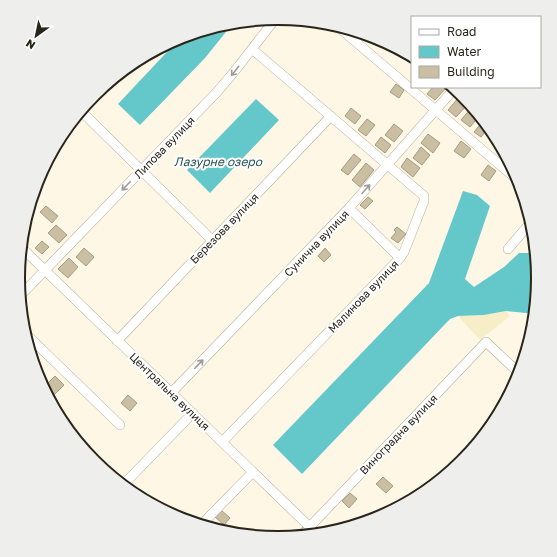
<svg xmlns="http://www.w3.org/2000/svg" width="557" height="557" viewBox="0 0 557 557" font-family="'Golos Text',sans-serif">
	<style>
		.sand { fill: #f7eec8 }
		.water { fill: #64c8ca }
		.building { fill: #cabea3; stroke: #a69a7f }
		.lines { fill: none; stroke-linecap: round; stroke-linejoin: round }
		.minor-casing { stroke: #b5a98f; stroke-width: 10 }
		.minor { stroke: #fff; stroke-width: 9 }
		.oneway { stroke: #9f9d98 }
		.labels { text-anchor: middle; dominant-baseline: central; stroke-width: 4; stroke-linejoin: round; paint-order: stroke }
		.street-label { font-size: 11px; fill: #2a251a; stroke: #fff }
		.water-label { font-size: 12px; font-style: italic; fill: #275455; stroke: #fff }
		.rim { fill: none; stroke: #2a251a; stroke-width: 2 }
	</style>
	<rect width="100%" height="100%" fill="#fef7e6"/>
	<path class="sand" d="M506,311L510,316L480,340L458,316L484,315Z"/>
	<path class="water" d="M234,22L205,58L140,125L118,104L181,37L228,23Z
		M256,99L279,120L210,193L187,170Z
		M463,191L477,195L490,206L465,279L474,287L504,267L519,253H529L537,258L539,279L536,314L506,311L484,315L458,316L450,319L302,474L273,445L429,283Z"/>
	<path class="building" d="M396,84L404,90L399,98L390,92Z
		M433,87H447L435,100L427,94Z
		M460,96L468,104L456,117L448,110Z
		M472,107L480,115L470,127L461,120Z
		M351,108L361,116L355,124L345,116Z
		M367,119L375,125L366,136L358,130Z
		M484,120L489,127L481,137L474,132Z
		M394,124L403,131L394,142L385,135Z
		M428,134L440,143L433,153L421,143Z
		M494,134L500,142L497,146L490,141Z
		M381,137L391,145L385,153L375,145Z
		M461,141L471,149L464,158L454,151Z
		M421,147L430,155L422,165L413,158Z
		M354,154L361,160L348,175L341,170Z
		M407,158L420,168L413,177L401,167Z
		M366,163L374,170L360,187L352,180Z
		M488,165L496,171L489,181L481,175Z
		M368,197L373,201L365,209L360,205Z
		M46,206L58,216L52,223L40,212Z
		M56,225L67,235L59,243L48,233Z
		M397,227L406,234L398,243L391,238L396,232L394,230Z
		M42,241L49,247L42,254L35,248Z
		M84,248L94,257L86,266L76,257Z
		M325,248L331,255L324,262L318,256Z
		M69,258L78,267L68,278L58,269Z
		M55,376L64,385L53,396L43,388Z
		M128,395L137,403L130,411L121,403Z
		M383,477L393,486L386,493L376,484Z
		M350,493L357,499L349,508L342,501Z
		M221,510L230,518L224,525L215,517Z"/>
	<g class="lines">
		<defs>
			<path id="minor" d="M336,25L520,182
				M81,111L213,241
				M349,208L400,258
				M21,247L318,535
				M508,249L532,221
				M20,296L217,92L234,72L276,18
				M24,332L120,425
				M117,341L331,116
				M172,392L349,208L455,88
				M222,442L400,258L404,252L424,201V196L252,49
				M122,486L193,413
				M200,526L253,472
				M300,537L486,342L520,374"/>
		</defs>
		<use href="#minor" class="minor-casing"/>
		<use href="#minor" class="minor"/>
	</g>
	<defs><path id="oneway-shaft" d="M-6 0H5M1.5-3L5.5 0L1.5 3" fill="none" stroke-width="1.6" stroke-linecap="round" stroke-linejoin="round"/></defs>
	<g class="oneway">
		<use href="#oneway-shaft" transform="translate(235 71) rotate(129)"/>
		<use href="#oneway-shaft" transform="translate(126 186) rotate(134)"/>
		<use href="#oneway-shaft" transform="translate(366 189) rotate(-48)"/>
		<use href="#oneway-shaft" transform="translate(199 364) rotate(-46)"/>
	</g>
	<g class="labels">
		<g class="street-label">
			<text transform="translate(164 147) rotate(-46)">Липова вулиця</text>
			<text transform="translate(224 228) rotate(-46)">Березова вулиця</text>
			<text transform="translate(316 243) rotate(-46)">Сунична вулиця</text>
			<text transform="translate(363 296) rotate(-46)">Малинова вулиця</text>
			<text transform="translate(170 391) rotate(44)">Центральна вулиця</text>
			<text transform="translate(398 434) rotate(-46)">Виноградна вулиця</text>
		</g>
		<g class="water-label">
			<text x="218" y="161">Лазурне озеро</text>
		</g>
	</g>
	<path d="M0 0H557V557H0ZM25 278a253 253 0 1 1 506 0a253 253 0 1 1-506 0Z" fill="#eeeeed" fill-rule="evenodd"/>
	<path class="rim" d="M25 278a253 253 0 1 1 506 0a253 253 0 1 1-506 0Z"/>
	<rect x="411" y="16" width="130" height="72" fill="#ffffff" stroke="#aaa8a3"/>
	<rect x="419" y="29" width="20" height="6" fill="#ffffff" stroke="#aaa8a3"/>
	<text x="447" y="36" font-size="12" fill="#2a251a">Road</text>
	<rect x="419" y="46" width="20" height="12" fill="#64c8ca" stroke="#aaa8a3"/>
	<text x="447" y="56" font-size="12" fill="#2a251a">Water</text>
	<rect x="419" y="66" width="20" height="12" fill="#cabea3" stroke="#aaa8a3"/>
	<text x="447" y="76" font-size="12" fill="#2a251a">Building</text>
	<g transform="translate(36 36) rotate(213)" stroke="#ffffff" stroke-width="3" paint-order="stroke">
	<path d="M0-3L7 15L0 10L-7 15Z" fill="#2a251a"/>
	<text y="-6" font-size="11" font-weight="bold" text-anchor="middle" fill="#2a251a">N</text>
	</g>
</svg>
